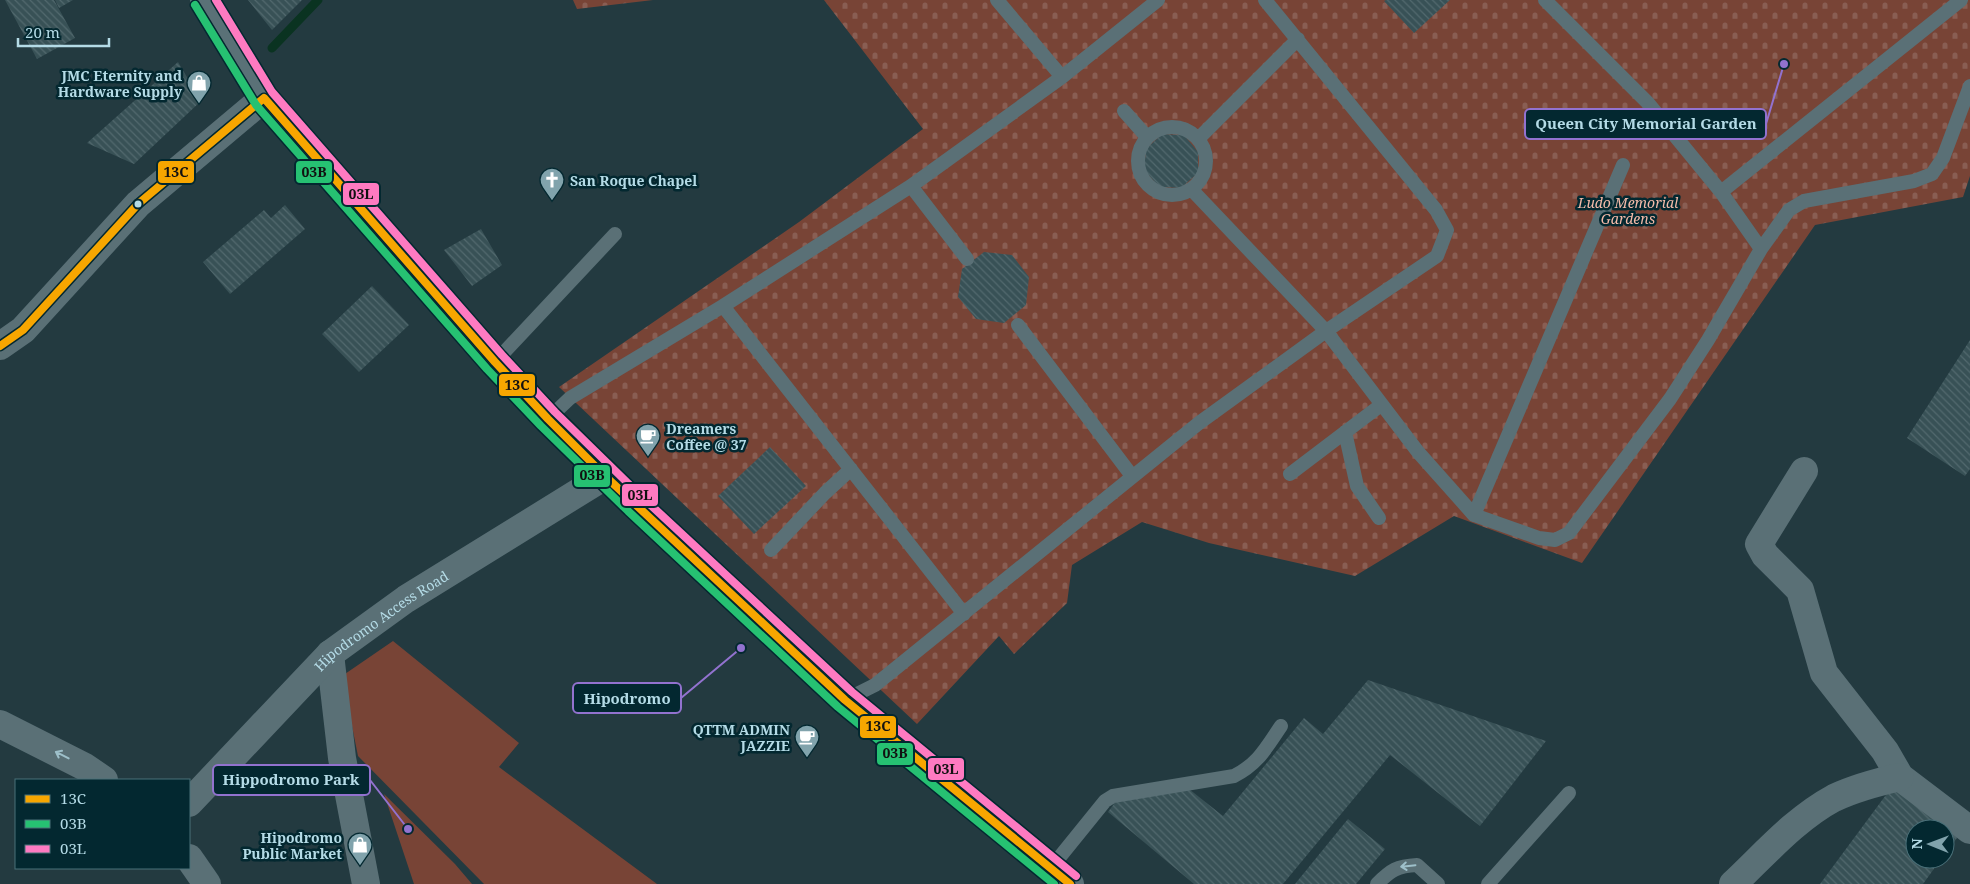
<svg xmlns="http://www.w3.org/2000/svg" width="1970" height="884" viewBox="0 0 1970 884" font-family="'Noto Serif',serif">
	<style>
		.green { fill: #784436 }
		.cemetery { fill: url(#cemetery-stones) }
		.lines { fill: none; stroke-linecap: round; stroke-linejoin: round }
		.stream { stroke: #0a3321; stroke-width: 9 }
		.building { fill: url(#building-back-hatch) }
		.service { stroke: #5a7076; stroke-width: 14 }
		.minor { stroke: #5a7076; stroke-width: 28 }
		.primary { stroke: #5a7177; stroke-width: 28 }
		.bus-1-casing { stroke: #032830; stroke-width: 11 }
		.bus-2-casing { stroke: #032830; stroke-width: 11 }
		.bus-3-casing { stroke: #032830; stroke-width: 11 }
		.bus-1 { stroke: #f7a600; stroke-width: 8 }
		.bus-2 { stroke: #26c172; stroke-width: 8 }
		.bus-3 { stroke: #fe7ac1; stroke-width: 8 }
		.oneway { stroke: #9ec0ca }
		.bus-dot { fill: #b4dbe6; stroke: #032830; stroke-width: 2 }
		.labels { text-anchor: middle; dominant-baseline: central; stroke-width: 5; stroke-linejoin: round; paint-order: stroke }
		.poi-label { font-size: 14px; font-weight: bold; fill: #b4dbe6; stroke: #032830; text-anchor: end }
		.park-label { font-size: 14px; font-style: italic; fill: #f4baa9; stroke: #032830 }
		.street-label { font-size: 14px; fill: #b4dbe6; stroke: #032830 }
		.leader { fill: none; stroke: #9272cf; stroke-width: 2 }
		.callout-dot { fill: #9272cf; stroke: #032830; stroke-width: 2 }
		.callout { fill: #032830; stroke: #9272cf; stroke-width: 2 }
		.callout-label { font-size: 15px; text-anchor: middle; font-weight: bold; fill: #b4dbe6 }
		.line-badge { stroke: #032830; stroke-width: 2 }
		.pale-badge-label { font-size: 14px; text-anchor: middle; font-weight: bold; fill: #111 }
	</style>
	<defs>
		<pattern id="cemetery-stones" width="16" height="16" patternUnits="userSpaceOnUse" patternTransform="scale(1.25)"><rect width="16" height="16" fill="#784436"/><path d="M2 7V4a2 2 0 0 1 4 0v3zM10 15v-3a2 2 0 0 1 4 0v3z" fill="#895e53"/></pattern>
		<pattern id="building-back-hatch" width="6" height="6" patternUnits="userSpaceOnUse" patternTransform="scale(1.25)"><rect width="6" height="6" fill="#385156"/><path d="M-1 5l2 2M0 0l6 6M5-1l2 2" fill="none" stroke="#52696e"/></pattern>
	</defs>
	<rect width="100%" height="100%" fill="#233a40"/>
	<path class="green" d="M393,641L519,743L499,767L657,884H484L358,756L342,676Z
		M384,794L455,864L472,884H414Z"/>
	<path class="cemetery" d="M573,0H653L577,9Z
		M824,0H1970V176L1963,197L1815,225L1582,563L1454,516L1355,576L1209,543L1142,522L1072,565L1067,603L1014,654L999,636L917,724L559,387L799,222L923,129Z"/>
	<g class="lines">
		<path class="stream" d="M272,48L318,0"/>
	</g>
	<path class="building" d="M5,0H54L75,38L37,59Z
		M55,0H73L59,8Z
		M248,0H302L272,30Z
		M1386,0H1450L1414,33L1384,1Z
		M178,62L201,101L134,164L87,143Z
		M1162,134L1184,135L1198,152V173L1181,188L1159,187L1144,170L1146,149Z
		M285,205L305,229L230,294L203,262L264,210L271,218Z
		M481,229L502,265L472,286L444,250Z
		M984,252L1012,255L1029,277L1026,305L1004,323L976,319L958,297L962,269Z
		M372,286L409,325L359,372L322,334Z
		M1970,340V469L1965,476L1907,438Z
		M770,447L806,486L754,534L718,496Z
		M1368,680L1546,741L1480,826L1390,755L1283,884H1194L1108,812L1119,797L1189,789L1223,816L1304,718L1323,734Z
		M1894,784L1960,834L1945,854V829H1915V859H1941L1923,884H1820Z
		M1348,819L1385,849L1356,884H1295Z"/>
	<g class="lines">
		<path class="service" d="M997,0L1062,77
			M1545,0L1648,103L1721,192L1761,249
			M1124,111L1147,137
			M1138 161a34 34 0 1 1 68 0a34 34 0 1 1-68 0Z
			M1198,139L1298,39
			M911,186L967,259
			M1192,190L1326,331L1418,452L1474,515L1539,538L1555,540L1569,533L1670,399L1708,340L1761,249L1789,210L1804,201L1914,181L1932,174L1943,158L1970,86
			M1721,192L1961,0
			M723,306L964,614
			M1018,325L1132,476
			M495,362L615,234
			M548,419L570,398L723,306L911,186L1062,77L1158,0
			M1345,432L1357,486L1379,518
			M1290,474L1381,405
			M1474,515L1623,165
			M771,550L825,493L851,469
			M845,700L875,685L1199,423L1326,331L1437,256L1447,230L1436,210L1265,0
			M1050,869L1105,801L1113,796L1234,776C1258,764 1266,748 1281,726
			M1377,884C1391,870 1397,866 1417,865L1438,884
			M1488,884L1569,793"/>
		<g class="minor">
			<path d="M0,346L23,330L138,204L264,98"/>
			<path d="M1804,471L1759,544L1765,555L1800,590L1824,673L1885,751L1900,777L1970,830"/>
			<path d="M330,654L342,758L366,884"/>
			<path d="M0,724L85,767L104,780"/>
			<path id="s1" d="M189,803L330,654L406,599L605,476"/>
			<path d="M189,858L207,884"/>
			<path d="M1733,884C1765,854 1795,819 1834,798C1855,788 1878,782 1900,777"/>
		</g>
		<path class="primary" d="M204,0L264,98L495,362L548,419L635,504L845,700L1070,884"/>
		<defs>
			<path id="bus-1" d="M0,346L23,330L138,204L264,98L495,362L548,419L605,476L845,700L1070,884"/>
			<path id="bus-2" d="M195,5L256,105L487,369L541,426L628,511L838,707L1054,884"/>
			<path id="bus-3" d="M216,0L272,92L502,355L555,412L642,497L852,692L1076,876"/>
		</defs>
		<use href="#bus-1" class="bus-1-casing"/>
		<use href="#bus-2" class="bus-2-casing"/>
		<use href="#bus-3" class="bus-3-casing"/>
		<use href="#bus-1" class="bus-1"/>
		<use href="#bus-2" class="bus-2"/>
		<use href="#bus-3" class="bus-3"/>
	</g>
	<defs><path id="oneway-shaft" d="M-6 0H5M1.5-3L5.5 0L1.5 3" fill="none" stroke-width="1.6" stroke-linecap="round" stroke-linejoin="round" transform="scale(1.25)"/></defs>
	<g class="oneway">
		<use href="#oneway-shaft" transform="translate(62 755) rotate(-153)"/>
		<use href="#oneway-shaft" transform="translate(1408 866) rotate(174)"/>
	</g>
	<defs>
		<symbol id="shop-pin" viewBox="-11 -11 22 30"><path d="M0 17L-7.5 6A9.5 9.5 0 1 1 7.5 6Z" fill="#81a3ac" stroke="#032830"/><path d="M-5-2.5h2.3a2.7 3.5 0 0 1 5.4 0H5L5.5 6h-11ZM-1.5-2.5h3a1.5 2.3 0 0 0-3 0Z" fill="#fff"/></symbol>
		<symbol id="church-pin" viewBox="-11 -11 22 30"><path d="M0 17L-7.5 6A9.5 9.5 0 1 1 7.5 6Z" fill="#81a3ac" stroke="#032830"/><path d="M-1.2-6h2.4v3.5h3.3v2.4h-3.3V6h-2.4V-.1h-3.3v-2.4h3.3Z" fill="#fff"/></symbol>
		<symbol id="cafe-pin" viewBox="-11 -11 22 30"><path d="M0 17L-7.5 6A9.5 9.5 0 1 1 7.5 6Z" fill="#81a3ac" stroke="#032830"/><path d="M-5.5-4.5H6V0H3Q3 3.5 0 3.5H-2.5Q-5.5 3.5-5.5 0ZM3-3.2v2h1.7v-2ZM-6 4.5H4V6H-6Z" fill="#fff"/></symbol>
	</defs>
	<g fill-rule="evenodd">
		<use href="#shop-pin" x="185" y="69" width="28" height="38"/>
		<use href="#church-pin" x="538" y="166" width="28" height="38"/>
		<use href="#cafe-pin" x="634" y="422" width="28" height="38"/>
		<use href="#cafe-pin" x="793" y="723" width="28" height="38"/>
		<use href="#shop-pin" x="346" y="831" width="28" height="38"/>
	</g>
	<circle class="bus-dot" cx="138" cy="204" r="4.5"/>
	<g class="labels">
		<g class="poi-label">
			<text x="182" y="75">JMC Eternity and<tspan x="182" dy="16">Hardware Supply</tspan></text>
			<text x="570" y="180" text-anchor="start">San Roque Chapel</text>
			<text x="666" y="428" text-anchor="start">Dreamers<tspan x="666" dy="16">Coffee @ 37</tspan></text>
			<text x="790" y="729">QTTM ADMIN<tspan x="790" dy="16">JAZZIE</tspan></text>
			<text x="342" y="837">Hipodromo<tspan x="342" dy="16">Public Market</tspan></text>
		</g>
		<g class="park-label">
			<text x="1628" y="202">Ludo Memorial<tspan x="1628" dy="16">Gardens</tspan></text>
		</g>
		<g class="street-label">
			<text stroke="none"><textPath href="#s1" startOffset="266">Hipodromo Access Road</textPath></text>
		</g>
	</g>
	<path class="leader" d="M1784 64L1766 124M741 648L681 698M408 829L370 780"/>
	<g class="callout-dot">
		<circle cx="1784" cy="64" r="5"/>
		<circle cx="741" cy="648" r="5"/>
		<circle cx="408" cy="829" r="5"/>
	</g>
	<g class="callout">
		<rect x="1525" y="109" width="241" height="30" rx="5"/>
		<rect x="573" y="683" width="108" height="30" rx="5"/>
		<rect x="213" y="765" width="157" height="30" rx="5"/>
	</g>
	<g class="callout-label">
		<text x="1646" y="129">Queen City Memorial Garden</text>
		<text x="627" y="704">Hipodromo</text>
		<text x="291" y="785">Hippodromo Park</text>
	</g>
	<g class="line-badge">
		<rect x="295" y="160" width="38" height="24" rx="5" fill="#26c172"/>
		<rect x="157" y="160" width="38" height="24" rx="5" fill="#f7a600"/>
		<rect x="342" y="182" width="38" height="24" rx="5" fill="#fe7ac1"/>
		<rect x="498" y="373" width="38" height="24" rx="5" fill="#f7a600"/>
		<rect x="573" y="464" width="38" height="24" rx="5" fill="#26c172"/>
		<rect x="621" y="483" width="38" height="24" rx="5" fill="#fe7ac1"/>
		<rect x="859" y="715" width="38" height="24" rx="5" fill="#f7a600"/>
		<rect x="876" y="742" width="38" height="24" rx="5" fill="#26c172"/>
		<rect x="927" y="757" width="38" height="24" rx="5" fill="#fe7ac1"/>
	</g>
	<g class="pale-badge-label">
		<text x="314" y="177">03B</text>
		<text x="176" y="177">13C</text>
		<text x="361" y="199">03L</text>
		<text x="517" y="390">13C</text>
		<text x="592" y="480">03B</text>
		<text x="640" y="500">03L</text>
		<text x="878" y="731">13C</text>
		<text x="895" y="758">03B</text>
		<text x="946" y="774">03L</text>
	</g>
	<rect x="15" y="779" width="175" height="90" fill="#032830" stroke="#4a7079"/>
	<rect x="25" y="795" width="25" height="8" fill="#f7a600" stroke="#4a7079"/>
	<text x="60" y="804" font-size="15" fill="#b4dbe6">13C</text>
	<rect x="25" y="820" width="25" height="8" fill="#26c172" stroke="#4a7079"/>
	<text x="60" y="829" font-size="15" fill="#b4dbe6">03B</text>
	<rect x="25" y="845" width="25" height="8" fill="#fe7ac1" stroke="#4a7079"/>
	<text x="60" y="854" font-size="15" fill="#b4dbe6">03L</text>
	<g transform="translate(1930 844) rotate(271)"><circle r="24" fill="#032830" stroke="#4a7079"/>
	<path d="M0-4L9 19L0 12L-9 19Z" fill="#81a3ac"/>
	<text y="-8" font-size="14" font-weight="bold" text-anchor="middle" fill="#b4dbe6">N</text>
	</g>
	<path d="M18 38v8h91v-8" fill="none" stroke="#b4dbe6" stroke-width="2.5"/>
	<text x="25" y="38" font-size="15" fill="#b4dbe6" stroke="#032830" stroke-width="4" paint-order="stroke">20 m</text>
</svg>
